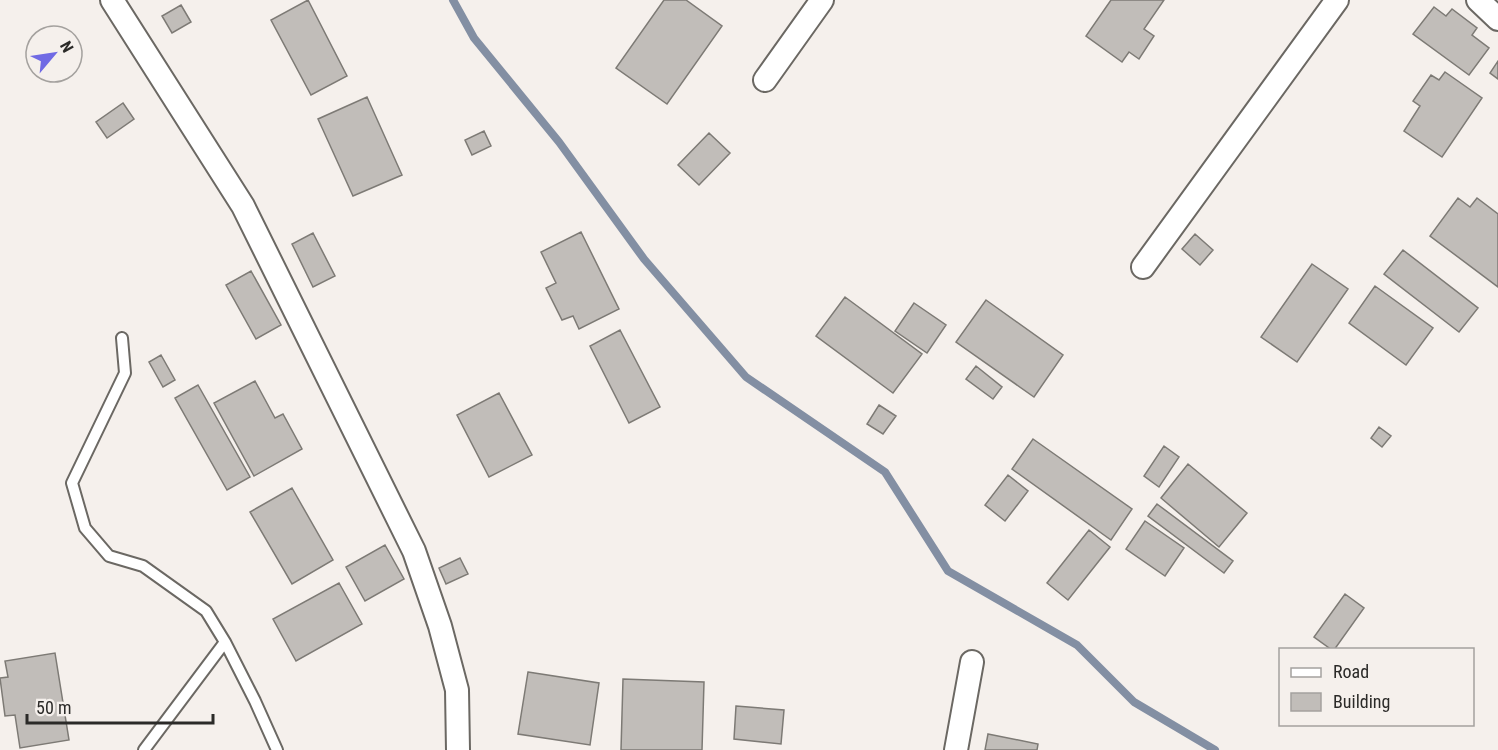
<svg xmlns="http://www.w3.org/2000/svg" width="1498" height="750" viewBox="0 0 1498 750" font-family="'Roboto Condensed',sans-serif">
	<style>
		.lines { fill: none; stroke-linecap: round; stroke-linejoin: round }
		.stream { stroke: #838fa3; stroke-width: 8 }
		.building { fill: #c1bdb9; stroke: #7d7a75; stroke-width: 1.5 }
		.service-casing { stroke: #6b6863; stroke-width: 14 }
		.minor-casing { stroke: #6b6863; stroke-width: 26 }
		.service { stroke: #fff; stroke-width: 10 }
		.minor { stroke: #fff; stroke-width: 22 }
	</style>
	<rect width="100%" height="100%" fill="#f5f0ec"/>
	<g class="lines">
		<path class="stream" d="M453,0L474,38L559,142L644,259L746,377L885,472L948,571L1077,645L1134,702L1215,750"/>
	</g>
	<path class="building" d="M308,0L347,76L311,95L271,20Z
		M664,0H686L722,26L667,104L616,68Z
		M1111,0H1164L1144,29L1154,36L1139,59L1129,52L1122,62L1086,36Z
		M181,5L191,22L172,33L162,16Z
		M1434,7L1446,16L1452,9L1477,28L1472,35L1489,48L1469,75L1413,34Z
		M1498,61V79L1490,73Z
		M1445,72L1482,98L1442,157L1404,131L1420,106L1413,101L1431,75L1439,80Z
		M367,97L402,175L353,196L318,119Z
		M123,103L134,119L107,138L96,122Z
		M484,131L491,146L472,155L465,140Z
		M709,133L730,153L699,185L678,165Z
		M1458,198L1470,207L1477,198L1498,214V287L1430,236Z
		M581,232L619,309L579,329L573,316L562,320L546,288L556,283L541,252Z
		M313,233L335,276L313,287L292,244Z
		M1195,234L1213,250L1200,265L1182,249Z
		M1403,250L1478,308L1459,332L1384,274Z
		M1312,264L1348,289L1297,362L1261,337Z
		M251,271L281,325L256,339L226,285Z
		M1375,286L1433,328L1406,365L1349,323Z
		M845,297L922,354L893,393L816,336Z
		M986,300L1063,355L1034,397L956,342Z
		M914,303L946,325L927,353L895,331Z
		M620,330L660,407L629,423L590,346Z
		M161,355L175,380L163,387L149,362Z
		M976,366L1002,387L993,399L966,379Z
		M255,381L275,418L283,414L302,449L254,476L214,403Z
		M198,385L250,477L227,490L175,398Z
		M499,393L532,455L489,477L457,415Z
		M879,405L896,416L883,434L867,424Z
		M1379,427L1391,436L1382,447L1371,438Z
		M1033,439L1132,509L1111,540L1012,469Z
		M1164,446L1179,457L1159,487L1144,476Z
		M1188,464L1247,513L1219,547L1161,498Z
		M1008,475L1028,491L1005,521L985,505Z
		M292,488L333,560L292,584L250,512Z
		M1157,504L1233,561L1224,573L1148,516Z
		M1145,521L1184,548L1165,576L1126,549Z
		M1089,530L1110,547L1068,600L1047,583Z
		M385,545L404,579L365,601L346,567Z
		M460,558L468,574L446,584L439,568Z
		M339,583L362,624L296,661L273,619Z
		M1345,594L1364,608L1334,650H1332L1314,637Z
		M55,653L69,740L20,748L15,715L5,716L0,678L8,677L5,661Z
		M528,672L599,683L590,745L518,734Z
		M623,679L704,682L702,750H621Z
		M736,706L784,710L781,744L734,739Z
		M988,734L1038,744L1037,750H985Z"/>
	<g class="lines">
		<defs>
			<path id="service" d="M122,338L125,373L72,483L85,528L109,556L143,566L206,611L225,642L255,701L277,750
				M144,750L225,642"/>
			<path id="minor" d="M112,0L243,206L414,551L440,626L457,690L458,750
				M1478,0L1498,19
				M765,80L822,0
				M1143,267L1337,0
				M956,750L972,662"/>
		</defs>
		<use href="#service" class="service-casing"/>
		<use href="#minor" class="minor-casing"/>
		<use href="#service" class="service"/>
		<use href="#minor" class="minor"/>
	</g>
	<rect x="1279" y="648" width="195" height="78" fill="#f5f0ec" stroke="#a4a19e" stroke-width="1.5"/>
	<rect x="1291" y="668" width="30" height="9" fill="#ffffff" stroke="#a4a19e" stroke-width="1.5"/>
	<text x="1333" y="678" font-size="18" fill="#2b2a28">Road</text>
	<rect x="1291" y="693" width="30" height="18" fill="#c1bdb9" stroke="#a4a19e" stroke-width="1.5"/>
	<text x="1333" y="708" font-size="18" fill="#2b2a28">Building</text>
	<g transform="translate(54 54) rotate(61)"><circle r="28" fill="#f5f0ec" stroke="#a4a19e" stroke-width="1.5"/>
	<path d="M0-4.5L10 22L0 15L-10 22Z" fill="#706ae4"/>
	<text y="-9" font-size="16" font-weight="bold" text-anchor="middle" fill="#2b2a28">N</text>
	</g>
	<path d="M27 714v9h186v-9" fill="none" stroke="#2b2a28" stroke-width="3"/>
	<text x="36" y="714" font-size="18" fill="#2b2a28" stroke="#f5f0ec" stroke-width="4.5" paint-order="stroke">50 m</text>
</svg>
